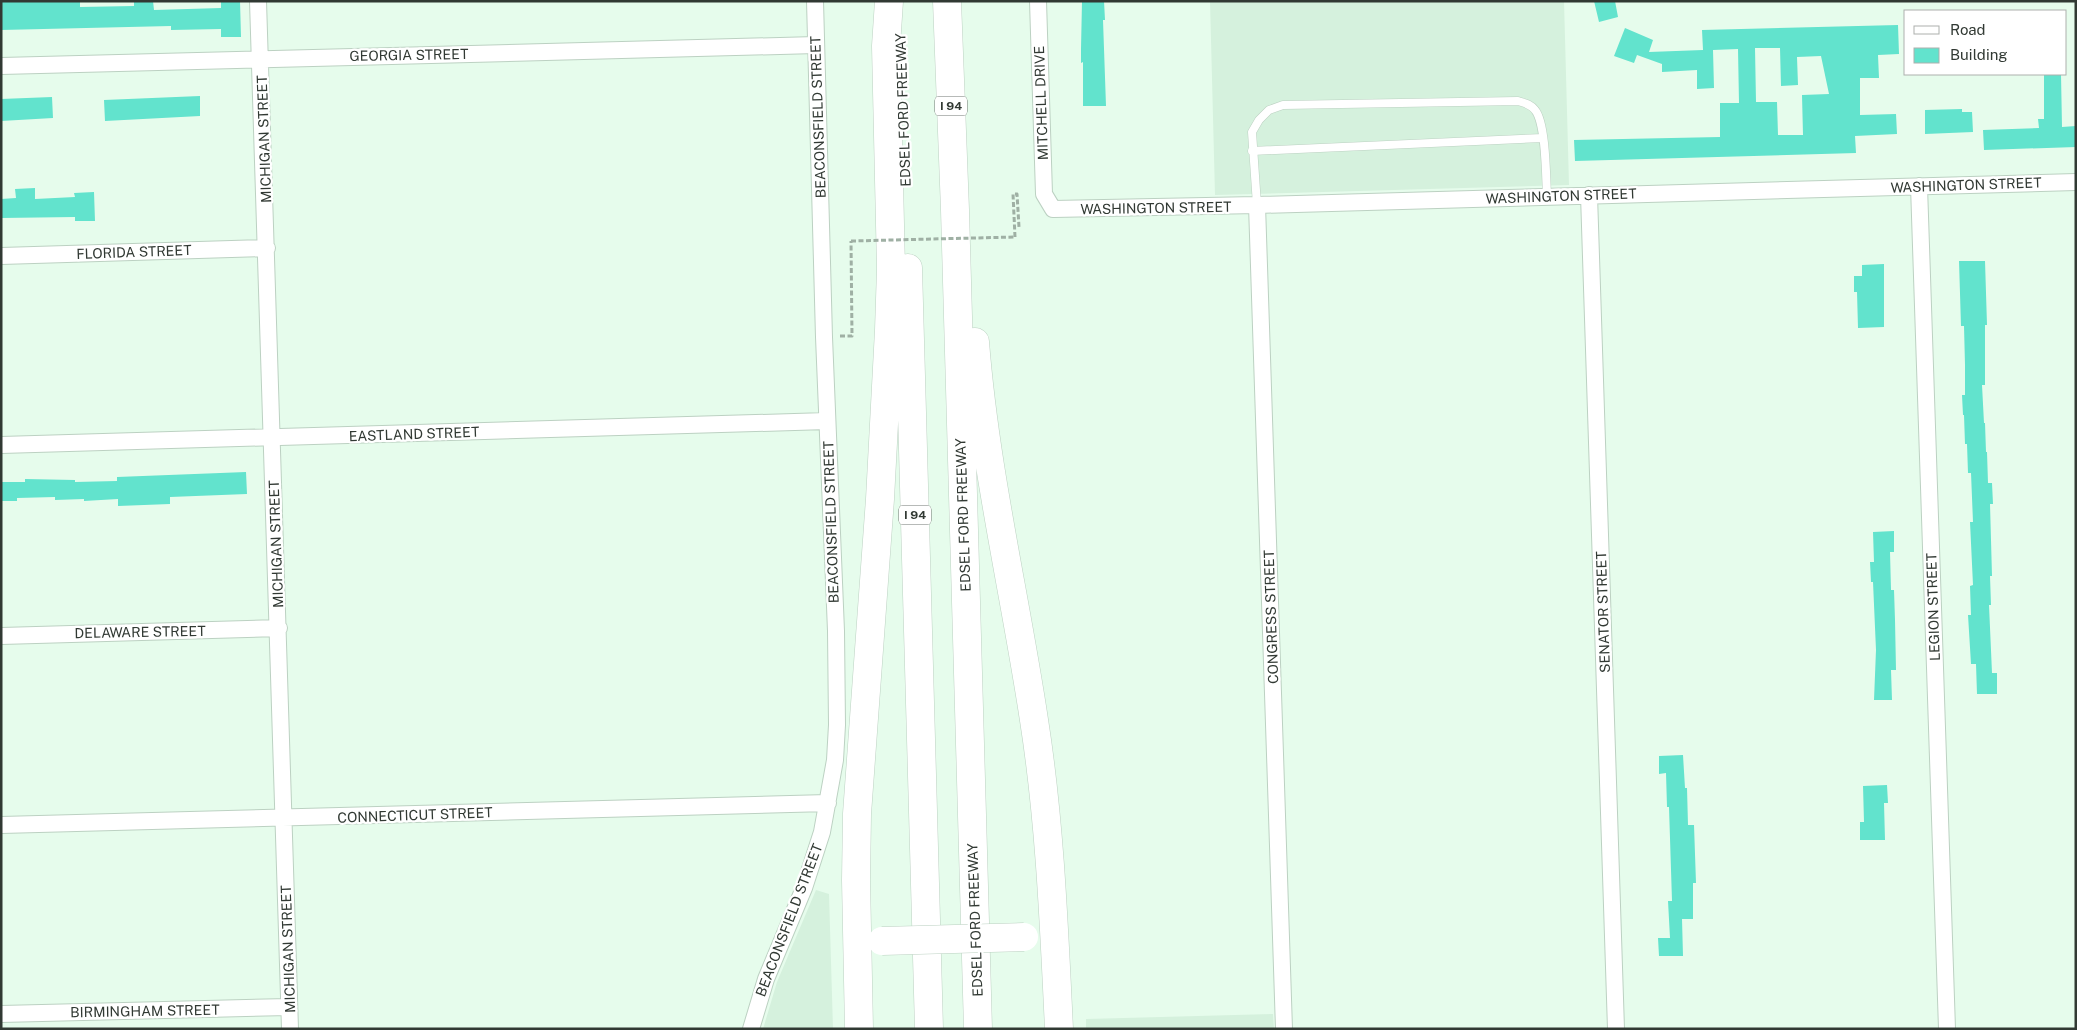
<svg xmlns="http://www.w3.org/2000/svg" width="2077" height="1030" viewBox="0 0 2077 1030" font-family="'Public Sans',sans-serif">
	<style>
		.built { fill: #d5f1dd }
		.building { fill: #62e3cd; fill-rule: evenodd }
		.lines { fill: none; stroke-linecap: round; stroke-linejoin: round }
		.lane-casing { stroke: #bcd1c2; stroke-width: 9 }
		.street-casing { stroke: #bcd1c2; stroke-width: 18 }
		.highway-casing { stroke: #bcd1c2; stroke-width: 29 }
		.path { stroke: #9fb0a4; stroke-width: 3; stroke-dasharray: 5 2.5; stroke-linecap: butt }
		.lane { stroke: #fff; stroke-width: 8 }
		.street { stroke: #fff; stroke-width: 16 }
		.highway { stroke: #fff; stroke-width: 28 }
		.highway-bridge-casing { stroke: #bcd1c2; stroke-width: 29; stroke-linecap: butt }
		.path-bridge { stroke: #9fb0a4; stroke-width: 3; stroke-dasharray: 5 2.5; stroke-linecap: butt }
		.highway-bridge { stroke: #fff; stroke-width: 28 }
		.labels { text-anchor: middle; dominant-baseline: central; stroke-width: 4.5; stroke-linejoin: round; paint-order: stroke }
		.shield { fill: #fff; stroke: #6f7470; stroke-width: 1 }
		.shield-label { font-size: 12px; font-weight: bold; fill: #313933 }
		.street-label { font-size: 14px; fill: #313933; stroke: #fff }
	</style>
	<rect width="100%" height="100%" fill="#e6fcec"/>
	<path class="built" d="M1210,1H1564L1569,185L1215,195Z
		M816,890L829,894L833,1029H763L777,982Z
		M1273,1014L1274,1029H1086V1019Z"/>
	<path class="building" d="M1,1H80V7L134,6V1H153L154,10L221,8V1H240L241,37H221V29L171,30V26L1,30Z
		M1082,1H1104L1105,20H1103L1106,106H1083V62L1081,63V49Z
		M1594,1H1615L1618,17L1599,22Z
		M1898,25L1899,54L1878,55L1879,78H1860V115L1896,114L1897,134L1855,136L1856,153L1575,161L1574,140L1720,137V103H1739L1738,49L1713,50L1714,88L1697,89V70L1662,72V64L1637,55L1634,63L1614,56L1625,28L1653,40L1649,52L1703,50L1702,30ZM1755,48H1780L1781,86L1798,85L1797,57L1821,56L1829,94L1802,95L1803,135H1778L1777,102H1756Z
		M2044,74H2061L2062,127L2076,126V147L1984,150L1983,130L2039,128L2038,119H2044Z
		M200,96V116L105,121L104,100Z
		M52,97L53,118L1,121V99Z
		M1962,109V112H1972L1973,132L1925,134V110Z
		M35,188V199L75,197L74,193L94,192L95,221H75V217L1,218V199L16,198L15,189Z
		M1959,261H1985L1987,325H1985V385H1982L1984,423H1985L1986,452H1987L1988,483H1992L1993,504H1990L1992,576H1990L1991,605H1989L1992,673H1997V694H1977L1976,664H1971L1968,615H1971L1970,586L1973,585L1970,522H1973L1971,473H1968L1967,444H1965L1964,415H1963L1962,395H1965V365L1964,326H1961Z
		M1884,264V327L1858,328L1857,292H1854V276H1862V265Z
		M246,472L247,494L170,497V504L118,506V499L84,501V499L55,500V497L17,498V501H1V482H25V479L75,480V482L117,481V477Z
		M1894,531V552H1890L1891,590H1894L1895,620L1896,670H1891L1892,700H1874L1876,650L1873,582H1871L1870,562H1874L1873,532Z
		M1683,755L1685,788H1687L1688,825H1694L1696,883H1693V919H1682L1683,956H1659L1658,938H1670L1668,901H1672L1669,807H1667L1666,773L1659,774V756Z
		M1887,785L1888,803H1884L1885,840H1860V822H1864L1863,786Z"/>
	<g class="lines">
		<defs>
			<path id="lane" d="M1252,151L1543,138
				M1257,205L1252,132L1259,120L1269,110L1283,105L1518,101C1524,103 1531,104 1535,110C1546,123 1546,177 1547,196"/>
			<path id="street" d="M258,1L290,1029
				M1038,1L1044,194L1053,209L1257,205L2076,182
				M1,66L816,45
				M1919,186L1947,1029
				M1589,195L1616,1029
				M1257,205L1284,1029
				M1,256L267,248
				M1,445L827,421
				M1,636L279,628
				M1,825L828,803
				M1,1014L289,1007
				M751,1029L766,979L804,888L822,832L835,760L837,725L836,631L824,337L815,1"/>
			<path id="highway" d="M947,1L955,210L978,1029
				M908,268L929,1029
				M975,342C985,470 1015,594 1034,720C1050,822 1054,926 1059,1029
				M859,1029L856,880L857,814L880,499L889,330L891,269L886,46L889,1"/>
		</defs>
		<use href="#lane" class="lane-casing"/>
		<use href="#street" class="street-casing"/>
		<use href="#highway" class="highway-casing"/>
		<path class="path" d="M1015,237L1013,194H1017L1019,227
			M840,336H852L851,241"/>
		<use href="#lane" class="lane"/>
		<use href="#street" class="street"/>
		<use href="#highway" class="highway"/>
		<defs>
			<path id="highway-bridge" d="M882,941L1024,937"/>
		</defs>
		<use href="#highway-bridge" class="highway-bridge-casing"/>
		<path class="path-bridge" d="M851,241L1015,237"/>
		<use href="#highway-bridge" class="highway-bridge"/>
	</g>
	<g class="labels">
		<g class="shield">
			<rect x="935" y="96.5" width="32" height="19" rx="4"/>
			<rect x="899" y="505.5" width="32" height="19" rx="4"/>
		</g>
		<g class="shield-label">
			<text x="951" y="106">I 94</text>
			<text x="915" y="515">I 94</text>
		</g>
		<g class="street-label">
			<text transform="translate(409 55) rotate(-1)">GEORGIA STREET</text>
			<text transform="translate(1041 103) rotate(-92)">MITCHELL DRIVE</text>
			<text transform="translate(903 110) rotate(-92)">EDSEL FORD FREEWAY</text>
			<text transform="translate(818 117) rotate(-92)">BEACONSFIELD STREET</text>
			<text transform="translate(264 139) rotate(-92)">MICHIGAN STREET</text>
			<text transform="translate(1966 185) rotate(-2)">WASHINGTON STREET</text>
			<text transform="translate(1561 196) rotate(-2)">WASHINGTON STREET</text>
			<text transform="translate(1156 208) rotate(-1)">WASHINGTON STREET</text>
			<text transform="translate(134 252) rotate(-2)">FLORIDA STREET</text>
			<text transform="translate(414 434) rotate(-2)">EASTLAND STREET</text>
			<text transform="translate(963 515) rotate(-92)">EDSEL FORD FREEWAY</text>
			<text transform="translate(831 522) rotate(-92)">BEACONSFIELD STREET</text>
			<text transform="translate(276 544) rotate(-92)">MICHIGAN STREET</text>
			<text transform="translate(1933 607) rotate(-92)">LEGION STREET</text>
			<text transform="translate(1603 612) rotate(-92)">SENATOR STREET</text>
			<text transform="translate(1271 617) rotate(-92)">CONGRESS STREET</text>
			<text transform="translate(140 632) rotate(-1)">DELAWARE STREET</text>
			<text transform="translate(415 815) rotate(-2)">CONNECTICUT STREET</text>
			<text transform="translate(789 920) rotate(-69)">BEACONSFIELD STREET</text>
			<text transform="translate(975 920) rotate(-92)">EDSEL FORD FREEWAY</text>
			<text transform="translate(288 949) rotate(-92)">MICHIGAN STREET</text>
			<text transform="translate(145 1011) rotate(-1)">BIRMINGHAM STREET</text>
		</g>
	</g>
	<rect width="2077" height="1030" fill="none" stroke="#313933" stroke-width="5"/>
	<rect x="1904" y="10" width="162" height="65" fill="#ffffff" stroke="#adb0ad"/>
	<rect x="1914" y="26" width="25" height="8" fill="#ffffff" stroke="#adb0ad"/>
	<text x="1950" y="35" font-size="15" fill="#313933">Road</text>
	<rect x="1914" y="48" width="25" height="15" fill="#62e3cd" stroke="#adb0ad"/>
	<text x="1950" y="60" font-size="15" fill="#313933">Building</text>
</svg>
